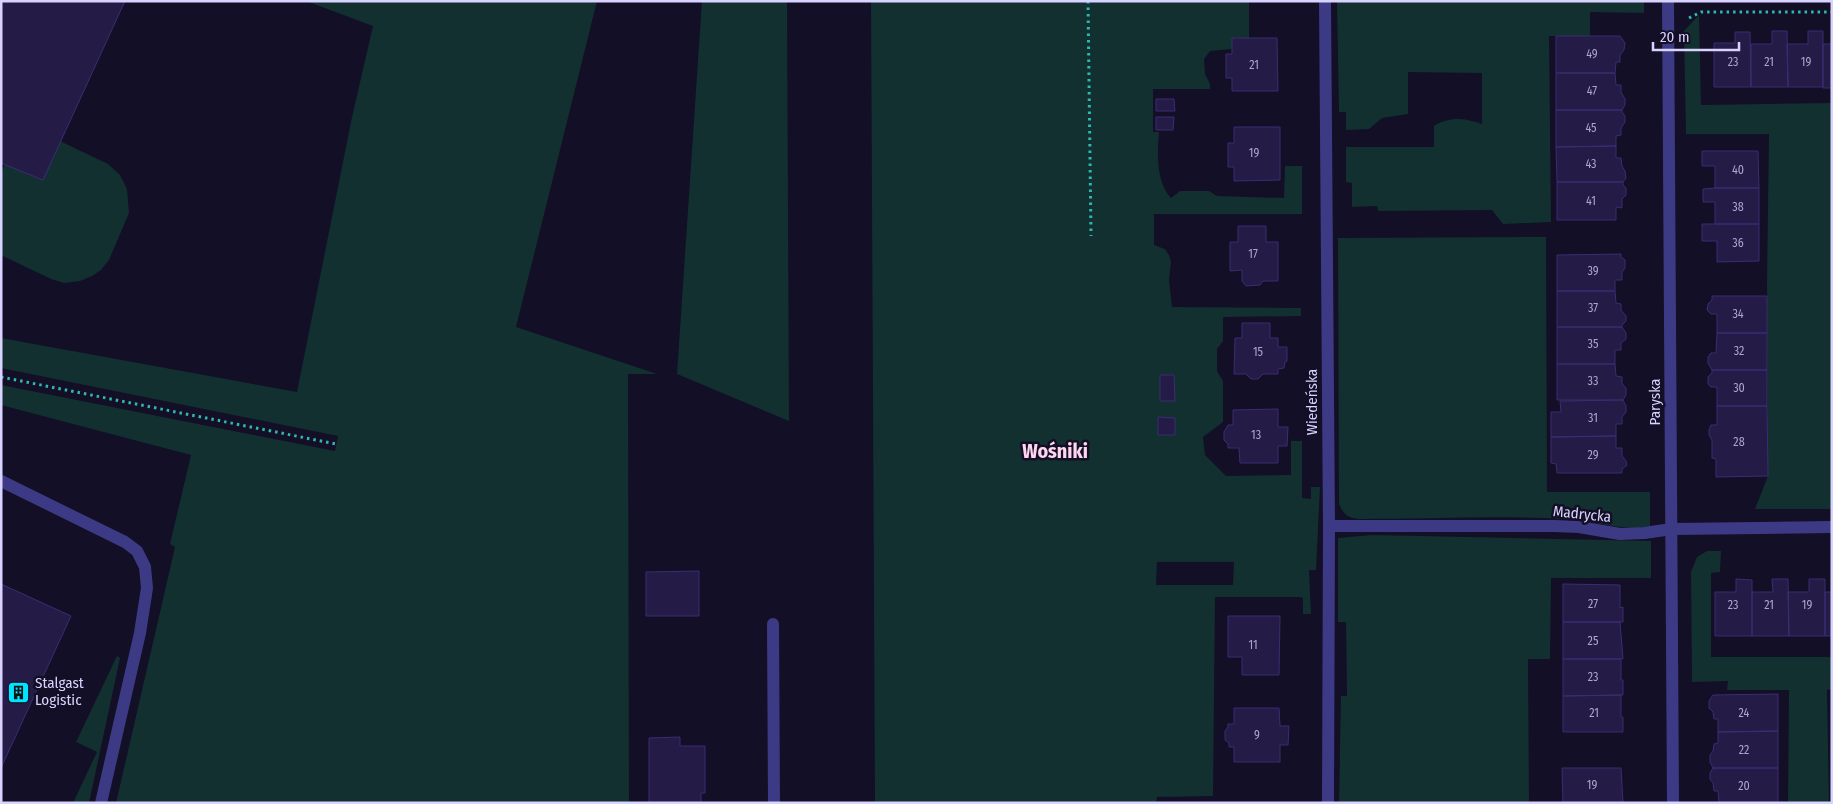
<svg xmlns="http://www.w3.org/2000/svg" width="1833" height="804" viewBox="0 0 1833 804" font-family="'Fira Sans Condensed',sans-serif">
	<style>
		.green { fill: #12302f; fill-rule: evenodd }
		.building { fill: #241b47; stroke: #3b2d73 }
		.lines { fill: none; stroke-linecap: round; stroke-linejoin: round }
		.path { stroke: #2fb8b0; stroke-width: 3; stroke-dasharray: 2.5 4; stroke-linecap: butt }
		.lane { stroke: #3d3a85; stroke-width: 12 }
		.street { stroke: #3d3a85; stroke-width: 12 }
		.labels { text-anchor: middle; dominant-baseline: central; stroke-width: 5; stroke-linejoin: round; paint-order: stroke }
		.number-label { font-size: 12px; fill: #aca6d1 }
		.street-label { font-size: 15px; fill: #d9d4ff; stroke: #130f26 }
		.poi-label { font-size: 15px; fill: #d9d4ff; stroke: #130f26; text-anchor: start }
		.district-label { font-size: 20px; font-weight: bold; fill: #ffd6f0; stroke: #130f26 }
	</style>
	<rect width="100%" height="100%" fill="#130f26"/>
	<path class="green" d="M306,1H597L516,327L657,374H628L629,803H116L175,547L170,544L191,455L1,405V385L335,451L338,436L1,368V338L297,392L352,117L373,26Z
		M702,1H787L789,421L677,374Z
		M871,1H1249V38H1232V49L1210,51L1204,59L1205,74L1210,84V89H1153V132H1159C1157,153 1156,182 1171,198L1180,191H1209L1217,196L1284,198L1285,166H1302V214H1154V245L1165,249L1169,255L1171,262L1169,280L1172,307L1301,308V316L1223,317V341L1217,349V371L1223,381V422L1203,437L1205,455L1226,476L1291,475V441H1302V498L1311,499V487H1320L1316,570H1309L1311,614H1303V598L1300,597H1215L1213,796L1157,797L1156,803H875ZM1234,562L1233,585H1156L1157,562Z
		M1337,1H1644V13L1590,12V36H1549L1551,222L1503,224L1492,210L1378,211L1377,206L1352,207V183L1346,182V147H1434V126C1449,116 1466,118 1482,124V73L1408,72V114L1382,118L1369,129L1346,130V112H1339Z
		M1699,15L1701,105L1832,103V509H1755L1768,476L1767,282L1769,134H1686L1684,31Z
		M60,141L108,164L120,175L127,189L129,213L109,260L101,270L92,276L80,281L64,283L51,279L1,255V173L5,164Z
		M1546,237L1547,492H1650V526C1622,532 1594,520 1566,519C1497,515 1428,519 1359,519C1348,518 1343,514 1339,504L1338,238Z
		M1372,535L1651,541V578H1551L1550,659H1528L1529,803H1339L1341,696H1347L1346,622H1338V538Z
		M1707,551H1721L1720,572L1711,573V657H1832V689L1827,690L1829,803H1788L1789,690H1727L1728,681L1692,682L1691,572L1697,557Z
		M117,656L120,658L89,803H73L97,752L76,742Z"/>
	<path class="building" d="M1,1H125L43,180L1,163Z
		M1772,31H1787L1788,87H1751V44H1772Z
		M1808,31H1823V87H1788L1787,44H1808Z
		M1735,32H1750L1751,87H1714V43H1735Z
		M1556,36H1620L1625,43L1624,50L1620,55V62H1616L1615,73H1556Z
		M1232,38H1277L1278,91H1232V78H1226V54H1232Z
		M1823,44H1832V88H1823Z
		M1556,73H1615L1616,85H1621V92L1625,99V105L1622,110H1556Z
		M1156,99H1174L1175,111H1156Z
		M1556,110H1622V112L1625,116V122L1621,128V135L1616,136V146L1556,147Z
		M1156,117H1174L1173,130H1156Z
		M1234,127H1280V180L1234,181V167H1228V143H1234Z
		M1616,146V158H1621L1622,166L1625,171L1626,178L1623,182H1557L1556,147Z
		M1702,151H1758L1759,188H1715V166H1702Z
		M1557,182H1623V185L1626,188V195L1622,199V208L1616,207V220H1557Z
		M1715,188H1759V224H1715V202H1703V189Z
		M1702,224H1759V261L1717,262V241H1702Z
		M1238,226H1266V242H1278V281H1263L1260,285L1246,286L1242,281V270L1230,271V242H1238Z
		M1621,254V257L1625,260V268L1622,272V280H1615V291H1557V255Z
		M1557,291H1615L1616,303L1621,304V310L1626,316V321L1622,325V327H1557Z
		M1712,296H1767V333H1717V314H1711L1707,310L1708,304L1712,300Z
		M1242,323H1270V338H1278V347H1287V361L1285,362L1284,368L1278,369V374H1263L1258,379H1251L1246,374H1234L1235,338H1242Z
		M1557,327H1622L1626,333V339L1621,343V350H1615V364H1557Z
		M1717,333H1767V370H1712L1708,363V357L1711,353H1716Z
		M1557,364H1615L1616,376L1622,377V384L1626,388V395L1623,400H1557Z
		M1712,370H1767V406H1717V387H1711L1708,384V377L1712,373Z
		M1160,375H1174L1175,401H1160Z
		M1623,400L1626,406V412L1622,417V424H1616V436L1551,437V412H1561L1560,401Z
		M1717,406H1767L1768,476L1716,477V459L1712,458V440L1709,435V430L1711,425H1717Z
		M1278,409V427H1288L1287,446H1278V463H1240L1239,448H1228V444L1224,440V432L1228,425H1233V410Z
		M1158,417L1175,418V435H1158Z
		M1616,436V448H1622V456L1626,461L1627,465L1622,469V473H1557L1556,464L1551,463V437Z
		M699,571V616H646V572Z
		M1736,579L1752,580V636H1715V592H1736Z
		M1772,579H1788L1789,636H1752V592H1773Z
		M1809,579H1825V636H1789L1788,592H1809Z
		M1,584L71,616L1,768Z
		M1563,584L1620,585V608L1623,607V622H1563Z
		M1825,592H1832V636H1825Z
		M1228,616H1280L1279,675H1242V657H1228Z
		M1563,622H1620L1623,659H1563Z
		M1563,659H1621V680H1623V695L1563,696Z
		M1778,694V731L1718,732V719H1714L1713,712L1709,708V701L1713,695Z
		M1621,695V717H1623V732H1563V696Z
		M1234,708H1279L1280,726H1289L1288,745H1280V762H1234V747H1229V743L1225,740V731L1228,727V724H1234Z
		M1778,731V768H1713L1710,762V755L1713,751L1714,744L1718,743V732Z
		M680,737V746H705V793H701V803H649V738Z
		M1562,768H1621L1623,803H1563Z
		M1713,768H1778V803H1719L1718,791H1714L1713,783L1710,779V773Z"/>
	<g class="lines">
		<path class="path" d="M1088,1L1091,236
			M1689,18L1701,12H1832
			M1,377L336,444"/>
		<path class="lane" d="M1,481L125,542L137,551L145,567L147,588L140,633L101,803
			M1329,526H1554L1579,527L1620,534L1644,533L1672,529
			M773,624L774,803"/>
		<path class="street" d="M1325,1L1329,526L1328,803
			M1668,1L1673,803
			M1672,529L1832,527"/>
	</g>
	<defs>
		<symbol id="building-square" viewBox="-11 -11 22 22"><rect x="-9" y="-9" width="18" height="18" rx="4" fill="#00e5ff" stroke="#130f26"/><path d="M-4-6H4V6H1V3H-1V6H-4ZM-2.5-4.3h1.7v1.8h-1.7ZM.8-4.3h1.7v1.8H.8ZM-2.5-1h1.7V.8h-1.7ZM.8-1h1.7V.8H.8Z" fill="#111"/></symbol>
	</defs>
	<g fill-rule="evenodd">
		<use href="#building-square" x="6" y="680" width="25" height="25"/>
	</g>
	<g class="labels">
		<g class="number-label">
			<text x="1592" y="54">49</text>
			<text x="1733" y="62">23</text>
			<text x="1769" y="62">21</text>
			<text x="1806" y="62">19</text>
			<text x="1254" y="65">21</text>
			<text x="1592" y="91">47</text>
			<text x="1591" y="128">45</text>
			<text x="1254" y="153">19</text>
			<text x="1591" y="164">43</text>
			<text x="1738" y="170">40</text>
			<text x="1591" y="201">41</text>
			<text x="1738" y="207">38</text>
			<text x="1738" y="243">36</text>
			<text x="1253" y="254">17</text>
			<text x="1593" y="271">39</text>
			<text x="1593" y="308">37</text>
			<text x="1738" y="314">34</text>
			<text x="1593" y="344">35</text>
			<text x="1739" y="351">32</text>
			<text x="1258" y="352">15</text>
			<text x="1593" y="381">33</text>
			<text x="1739" y="388">30</text>
			<text x="1593" y="418">31</text>
			<text x="1256" y="435">13</text>
			<text x="1739" y="442">28</text>
			<text x="1593" y="455">29</text>
			<text x="1593" y="604">27</text>
			<text x="1733" y="605">23</text>
			<text x="1769" y="605">21</text>
			<text x="1807" y="605">19</text>
			<text x="1593" y="641">25</text>
			<text x="1253" y="645">11</text>
			<text x="1593" y="677">23</text>
			<text x="1594" y="713">21</text>
			<text x="1744" y="713">24</text>
			<text x="1257" y="735">9</text>
			<text x="1744" y="750">22</text>
			<text x="1592" y="785">19</text>
			<text x="1744" y="786">20</text>
		</g>
		<g class="street-label">
			<text transform="translate(1312 402) rotate(-90)">Wiedeńska</text>
			<text transform="translate(1655 402) rotate(-90)">Paryska</text>
			<text transform="translate(1582 514) rotate(6)">Madrycka</text>
		</g>
		<g class="poi-label">
			<text x="35" y="683">Stalgast<tspan x="35" dy="17">Logistic</tspan></text>
		</g>
		<g class="district-label">
			<text x="1055" y="451">Wośniki</text>
		</g>
	</g>
	<rect width="1833" height="804" fill="none" stroke="#d9d4ff" stroke-width="5"/>
	<path d="M1653 42v8h86v-8" fill="none" stroke="#d9d4ff" stroke-width="2.5"/>
	<text x="1660" y="42" font-size="15" fill="#d9d4ff" stroke="#130f26" stroke-width="4" paint-order="stroke">20 m</text>
</svg>
